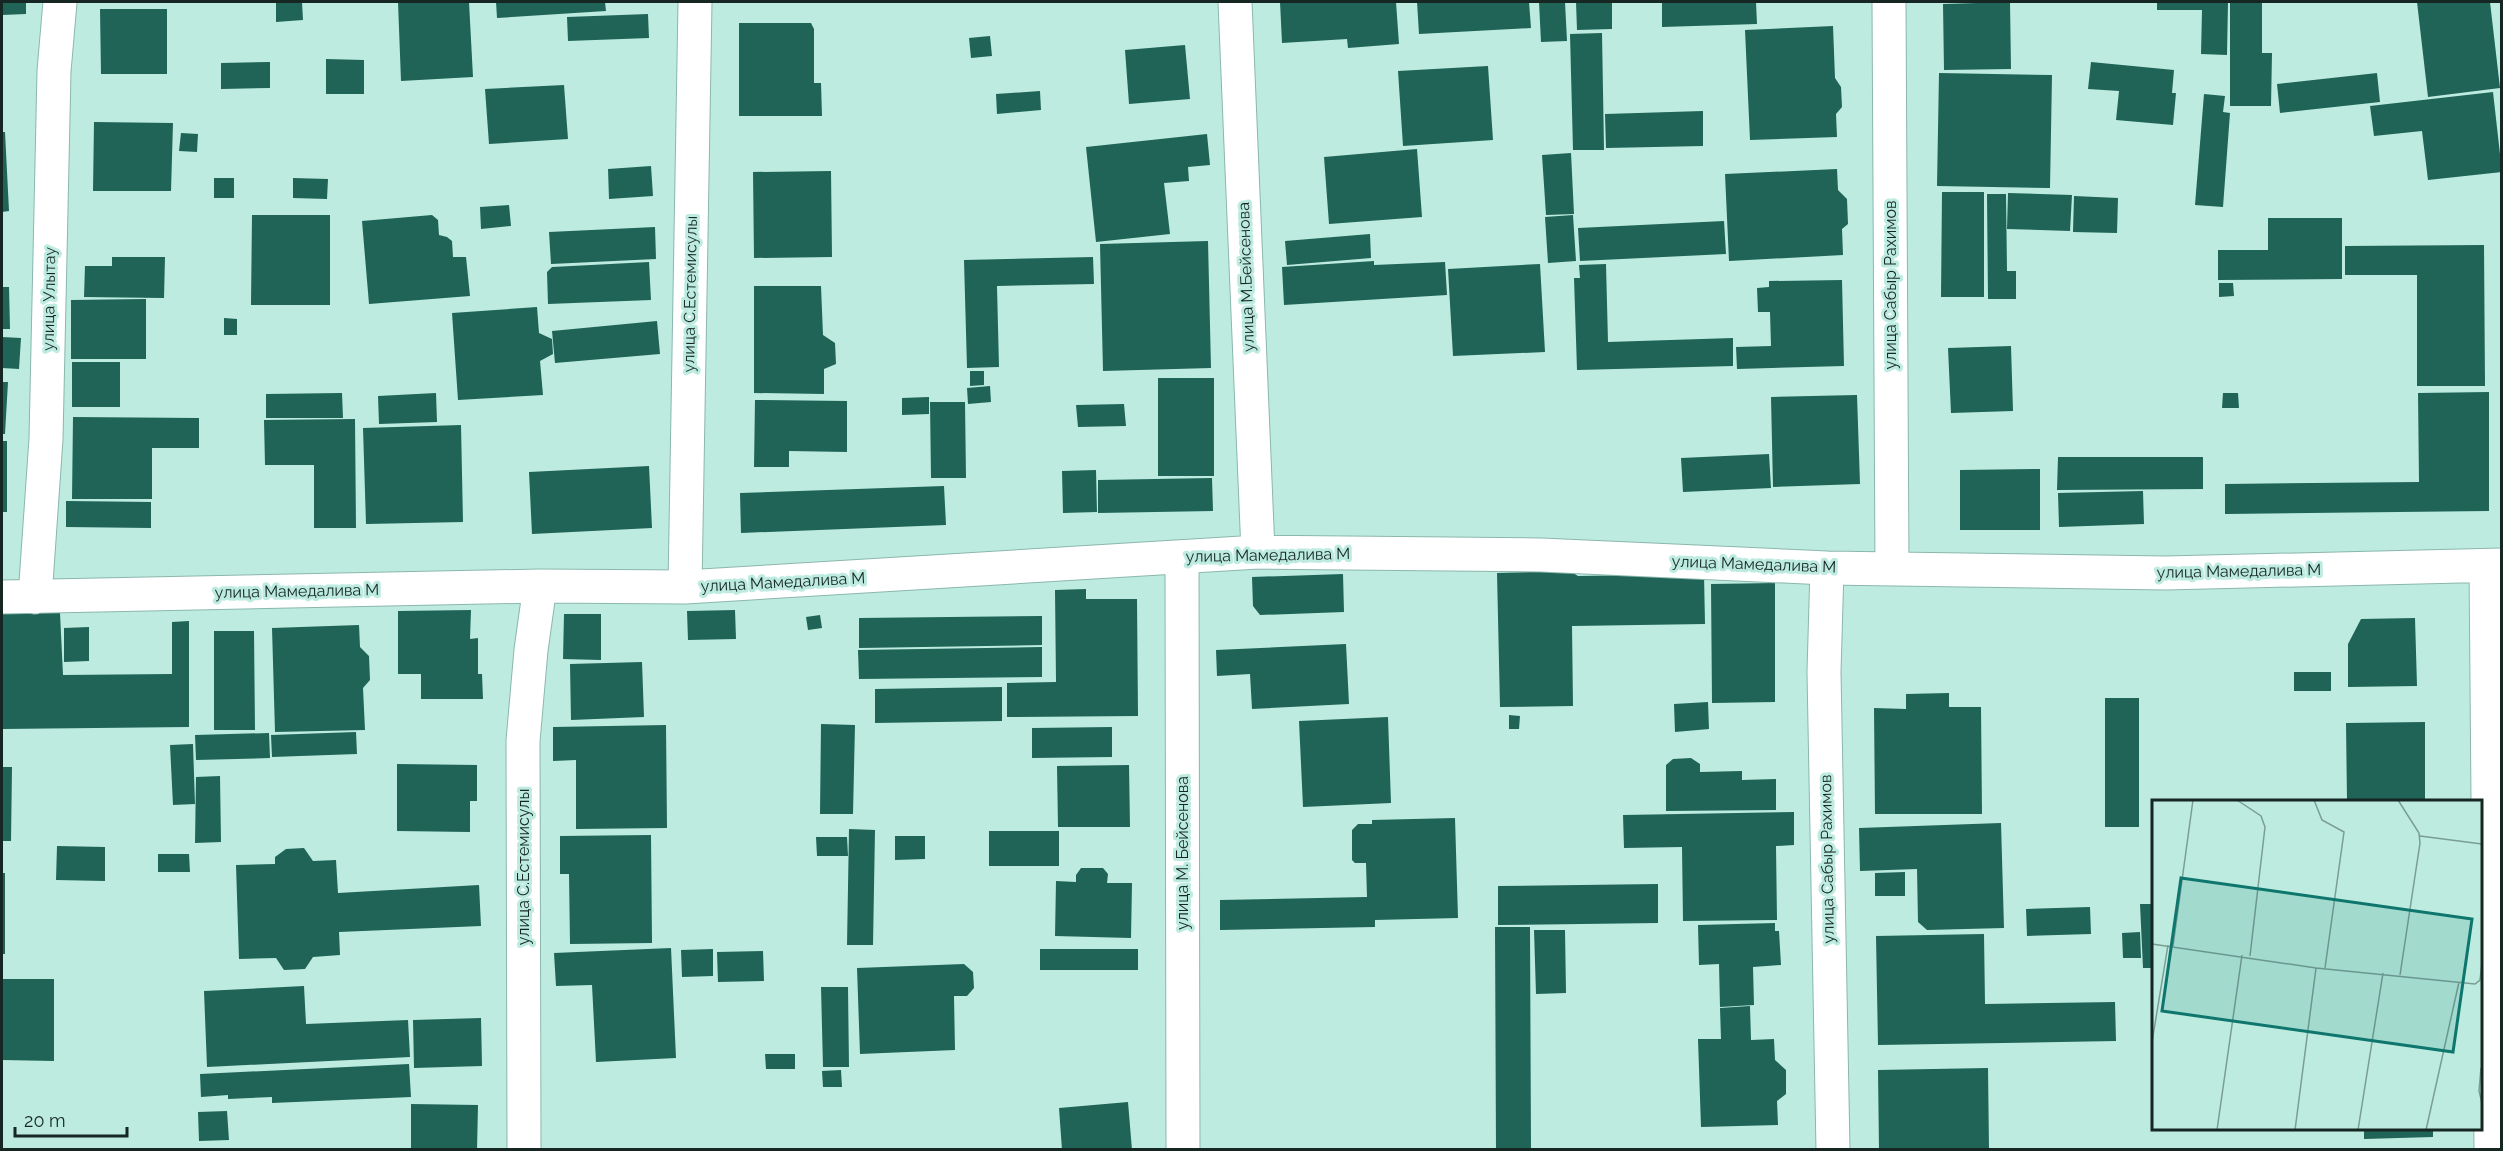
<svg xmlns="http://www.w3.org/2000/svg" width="2503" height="1151" viewBox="0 0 2503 1151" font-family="Raleway,sans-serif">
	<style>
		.building { fill: #1f6457 }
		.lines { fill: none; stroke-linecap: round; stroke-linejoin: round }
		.minor-casing { stroke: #8bb7ac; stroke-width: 35 }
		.minor { stroke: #fff; stroke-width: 33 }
		.labels { text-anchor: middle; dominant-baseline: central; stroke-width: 6; stroke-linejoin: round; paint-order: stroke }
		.street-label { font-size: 16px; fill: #162723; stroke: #bdebe0 }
		.inset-road { fill: none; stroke: #7a9d94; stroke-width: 1.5 }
		.view { fill: #0f766e; fill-opacity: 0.15; stroke: #0f766e; stroke-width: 3 }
		.inset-edge { fill: none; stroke: #162723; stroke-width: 3 }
	</style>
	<rect width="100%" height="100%" fill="#bdebe0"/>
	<path class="building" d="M2,2H26V14L2,15Z
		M276,2H302L303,20L276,22Z
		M398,2H469L473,77L401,81Z
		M496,2H605L606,11L497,18Z
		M1280,2H1396L1399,44L1348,48L1347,39L1282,43Z
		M1417,2H1529L1531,28L1419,34Z
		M1539,2H1565L1567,41L1541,42Z
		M1576,2H1612V29L1577,30Z
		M1662,2H1756L1757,24L1662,27Z
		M2010,2L2011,69L1944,70L1943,4Z
		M2157,2H2228L2227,55L2201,54L2202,10H2157Z
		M2230,2H2262V53H2272L2271,106H2230Z
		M2417,2H2490L2500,88L2428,97Z
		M100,9H167V74H101Z
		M648,14L649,38L568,41L567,17Z
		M739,23H811L814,29V83H821L822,116H739Z
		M1833,26L1835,78L1841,87L1842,107L1836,114L1837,137L1750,140L1745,30Z
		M1602,33L1604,150H1573L1570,34Z
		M990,36L992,56L971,58L969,38Z
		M1185,45L1190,99L1129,104L1125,50Z
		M326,59L364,60V94H326Z
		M270,62V88L221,89V63Z
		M2091,62L2174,70L2172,93H2176L2173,125L2116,120L2119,91L2088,89Z
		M1488,66L1493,140L1403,146L1398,71Z
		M1939,73L2052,75L2050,188L1937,186Z
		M2377,73L2380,102L2280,113L2277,84Z
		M564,85L568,139L489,144L485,89Z
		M1040,91L1041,110L997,114L996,94Z
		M2493,92L2502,172L2428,180L2422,131L2374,136L2370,106Z
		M2204,94L2225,96L2223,112L2230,113L2223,207L2195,205Z
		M1703,111V146L1606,148L1605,114Z
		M94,122L173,123L171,191H93Z
		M2,132H5L9,211L2,212Z
		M181,133L198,134L197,152L179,151Z
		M1207,134L1210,165L1188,167L1189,181L1164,183L1170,234L1096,242L1086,147Z
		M1417,149L1422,217L1329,224L1324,157Z
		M1571,153L1574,214L1546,215L1542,155Z
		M651,166L653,196L609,199L608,169Z
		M1837,169L1838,190L1847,199L1848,224L1842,229L1843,255L1729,261L1725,174Z
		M831,171L832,257L754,258L753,172Z
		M214,178H234V198H214Z
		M293,178L328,179L327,199L293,198Z
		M1942,192H1984V297H1941Z
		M2008,193L2072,195L2070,231L2007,229Z
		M1987,194H2006L2007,271H2016V299H1988Z
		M2074,196L2118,198L2117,233L2073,232Z
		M509,205L511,226L481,229L480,207Z
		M252,215H330V305H251Z
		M432,215L438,220L439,235L447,237L452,241L453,257H466L470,296L369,304L362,221Z
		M1573,215L1576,261L1548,263L1545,217Z
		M2268,218H2342V279L2218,280V250H2268Z
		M1724,221L1726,254L1580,261L1578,228Z
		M655,227L656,259L551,264L549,232Z
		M1370,234L1371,258L1287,265L1285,241Z
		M1208,241L1211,368L1103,371L1100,244Z
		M2484,245L2485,386H2417V275H2345V246Z
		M112,257H165L164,298L84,297L85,266H112Z
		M1093,257L1094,284L997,286L999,367L967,368L964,260Z
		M1374,261V265L1445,262L1447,295L1284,305L1282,267Z
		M649,262L651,300L548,304L547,272L552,267Z
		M1540,264L1545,352L1453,356L1448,269Z
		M1606,264L1608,342L1733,338V366L1577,370L1574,278H1580L1579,265Z
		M1842,280L1844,366L1737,369L1736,347L1771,346L1770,312H1758L1757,288L1769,287V281Z
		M2219,283H2233L2234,296L2219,297Z
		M754,286H821L823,335L835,343L836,364L824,369V394L754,393Z
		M2,287H9L10,329H2Z
		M146,299V359H71V300Z
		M537,307L539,333L552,339L553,354L540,361L543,395L458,400L452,313Z
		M224,318L237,319V335H224Z
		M657,321L660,354L555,363L552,331Z
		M2,337L21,338L19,369L2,368Z
		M2011,346L2013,411L1951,413L1948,348Z
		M72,362H120V407H72Z
		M970,371H984V385L970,386Z
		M1158,378H1214V476H1158Z
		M2,382H8L5,434H2Z
		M990,386L991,402L968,404L967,388Z
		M2489,392V511L2225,514V484L2419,482L2418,393Z
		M342,393L343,418H266V394Z
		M436,393L437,422L379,424L378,396Z
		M2223,393H2238L2239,408H2222Z
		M1857,395L1860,484L1773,487L1771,397Z
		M929,397V414L902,415V398Z
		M755,400L847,401V452L789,451V467H754Z
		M930,402H965L966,478H931Z
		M1124,404L1126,426L1078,427L1076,405Z
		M73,417L199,418V448H152V499H72Z
		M355,419L356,528H314V465H265L264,420Z
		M461,425L463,522L366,524L363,428Z
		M2,441H7V512H2Z
		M1769,454L1771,488L1683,492L1681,458Z
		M2058,457H2203V489L2057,490Z
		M649,466L652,528L532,534L529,472Z
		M2040,469V530H1960V470Z
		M1096,470L1097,512L1063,513L1062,471Z
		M1212,478L1213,511L1098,513V480Z
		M944,486L946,525L741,533L740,493Z
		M2143,491L2144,524L2059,527L2058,493Z
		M66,501L151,502V528L66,527Z
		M1570,571L1578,576L1704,574L1705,624L1572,626L1573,706L1500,707L1497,573Z
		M1343,574L1344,612L1260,615L1253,606L1252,577Z
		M1775,583V702L1712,703L1711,584Z
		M1086,589V599H1137L1138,716L1007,717V683L1056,682L1055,590Z
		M471,610L470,639L478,638V674H482L483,699H421V674H398V611Z
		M735,610L736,639L688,640L687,611Z
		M2,613H60L63,675L172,674V622L189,621V727L2,729Z
		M564,614H601V660L563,659Z
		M820,615L822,628L808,630L806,617Z
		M1042,616V645L859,648V618Z
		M2415,618L2417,686L2348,687V644L2361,619Z
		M359,625L360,647L369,656L370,680L363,688L365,730L275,732L272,628Z
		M89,627V661L64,662V628Z
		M214,631H254L255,730H214Z
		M1346,644L1349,704L1252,709L1250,674L1217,676L1216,650Z
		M1042,647V677L859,679L858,650Z
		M642,662L644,717L571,720L570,664Z
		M2294,672H2331V691H2294Z
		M1002,687V721L875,723V689Z
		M1949,693V707H1981L1982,814H1875L1874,708L1906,709V694Z
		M2105,698H2139V827H2105Z
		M1708,702L1709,729L1675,732L1674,704Z
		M1509,715L1520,716L1519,729H1509Z
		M1388,717L1391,803L1303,807L1299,721Z
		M2425,722V800L2347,801L2346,723Z
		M821,724L855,725L853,814H820Z
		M666,725L667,828L576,829V760L553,761V727Z
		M1112,727V757L1032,758V728Z
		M356,732L357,754L272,757L271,735Z
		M269,733L270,758L196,760L195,735Z
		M193,744L195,804L173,805L170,745Z
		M1691,758L1700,764V772L1742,771V780L1776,779V810L1666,811V765L1673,759Z
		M397,764L477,765V801H470V832L397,831Z
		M1129,765L1130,827H1058L1057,766Z
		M2,767H12L11,841H2Z
		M220,776L221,842L195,843L196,777Z
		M1794,812V845L1776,846L1777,920L1683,921L1682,847L1624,848L1623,815Z
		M1455,818L1458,918L1375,920V927L1220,930V900L1367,897L1366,863H1355L1352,860V830L1358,824H1372V820Z
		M2001,823L2004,928L1927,930L1918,922L1917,869L1860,871L1859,828Z
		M849,829L875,830L873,945H847Z
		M989,831H1059V866H989Z
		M651,835L652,943L570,944L569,874H560V836Z
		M895,836H925V859L895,860Z
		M816,837H847L848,856H817Z
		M57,846L105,847V881L56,880Z
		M304,848L313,861L336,860L338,893L479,885L481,926L339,932L340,955L313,957L305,969L284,970L276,958L239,959L236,865L275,864V857L286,849Z
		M158,854H189L190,872H158Z
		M1081,868H1103L1108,874L1107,883H1132L1131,938L1055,936L1056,881L1076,882V875Z
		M1905,872V896H1875V873Z
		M2,873H5V954H2Z
		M1658,884V923L1498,925V886Z
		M2140,904H2154V968H2143Z
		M2090,907L2091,934L2027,936L2026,909Z
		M1775,923V931H1779L1781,965L1753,967L1754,1005L1720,1007L1719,964L1699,965L1698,925Z
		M1495,927H1530L1531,1150H1496Z
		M1534,930H1565L1566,993L1536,994Z
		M2140,932L2141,958H2123L2122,933Z
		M1984,934L1985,1004L2115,1002L2116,1041L1878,1045L1876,936Z
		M671,948L676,1058L596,1062L592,985L556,986L554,953Z
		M713,949V976L682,977L681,950Z
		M1040,949H1138V970H1040Z
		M763,951L764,981L718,982L717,952Z
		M964,964L973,972L974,988L967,996H954L955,1050L860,1054L857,968Z
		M2,979H54V1061L2,1060Z
		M304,986L306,1024L408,1020L410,1057L207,1067L204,991Z
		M821,987H848L849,1067H823Z
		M1750,1006L1751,1040L1774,1039L1775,1060L1786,1070V1094L1777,1101L1778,1125L1701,1127L1698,1039H1721L1720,1008Z
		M481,1018L482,1066L414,1068L413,1020Z
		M765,1054H795V1069H766Z
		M409,1064L411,1097L272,1103V1097L228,1099V1095L201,1097L200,1074Z
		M1988,1068L1989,1150H1879L1878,1070Z
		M841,1070L842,1087H823L822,1071Z
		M1128,1102L1132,1150H1062L1059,1108Z
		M411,1104L478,1105L477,1150H411Z
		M227,1111L229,1140L199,1141L198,1112Z
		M2364,1128H2433V1137L2364,1139Z"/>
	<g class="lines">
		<defs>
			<path id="minor" d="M1235,2L1258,552
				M1889,2L1892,568
				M1182,557L1183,1150
				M2486,566L2491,1150
				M1827,568L1824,672L1833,1150
				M685,587L695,2
				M2,597L540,586L685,587L1258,552L1541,555L1827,568L2166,573L2502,565
				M35,597L46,439L54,71L60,2
				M524,1150L523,741L531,650L540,586"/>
		</defs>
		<use href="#minor" class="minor-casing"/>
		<use href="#minor" class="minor"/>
	</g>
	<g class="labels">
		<g class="street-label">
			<text transform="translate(1246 277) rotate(-92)">улица М.Бейсенова</text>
			<text transform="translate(1890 285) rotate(-90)">улица Сабыр Рахимов</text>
			<text transform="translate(690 294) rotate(-89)">улица С.Естемисулы</text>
			<text transform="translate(49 299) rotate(-89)">улица Улытау</text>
			<text transform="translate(1268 555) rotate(-1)">улица Мамедалива М</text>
			<text transform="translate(1754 564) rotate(2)">улица Мамедалива М</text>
			<text transform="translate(2239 571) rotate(-1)">улица Мамедалива М</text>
			<text transform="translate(783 582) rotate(-3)">улица Мамедалива М</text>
			<text transform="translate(297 591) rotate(-1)">улица Мамедалива М</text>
			<text transform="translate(1182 853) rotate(-90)">улица М. Бейсенова</text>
			<text transform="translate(1827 859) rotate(-91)">улица Сабыр Рахимов</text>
			<text transform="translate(523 867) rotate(-90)">улица С.Естемисулы</text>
		</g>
	</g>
	<g transform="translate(2152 800)">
		<rect width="330" height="330" fill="#bdebe0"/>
		<path class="inset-road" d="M85,0L109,16L113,27L98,156M162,0L170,20L192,32L173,168M246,0L267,33L268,43L248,175M268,36L330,44M0,144L164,168L323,184L328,180L330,163M21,146L41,0M0,242L16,145M329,268L327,291L330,303M65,330L90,155M143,330L164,168M206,330L231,173M274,330L307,182"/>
		<path class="view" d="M29,78L320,119L301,252L10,211Z"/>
		<rect width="330" height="330" class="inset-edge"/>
	</g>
	<rect width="2503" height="1151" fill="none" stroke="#162723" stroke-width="6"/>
	<path d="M15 1127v9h112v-9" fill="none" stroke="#162723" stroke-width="3"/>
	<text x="24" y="1127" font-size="18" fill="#162723" stroke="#bdebe0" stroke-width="4.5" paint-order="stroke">20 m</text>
</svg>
